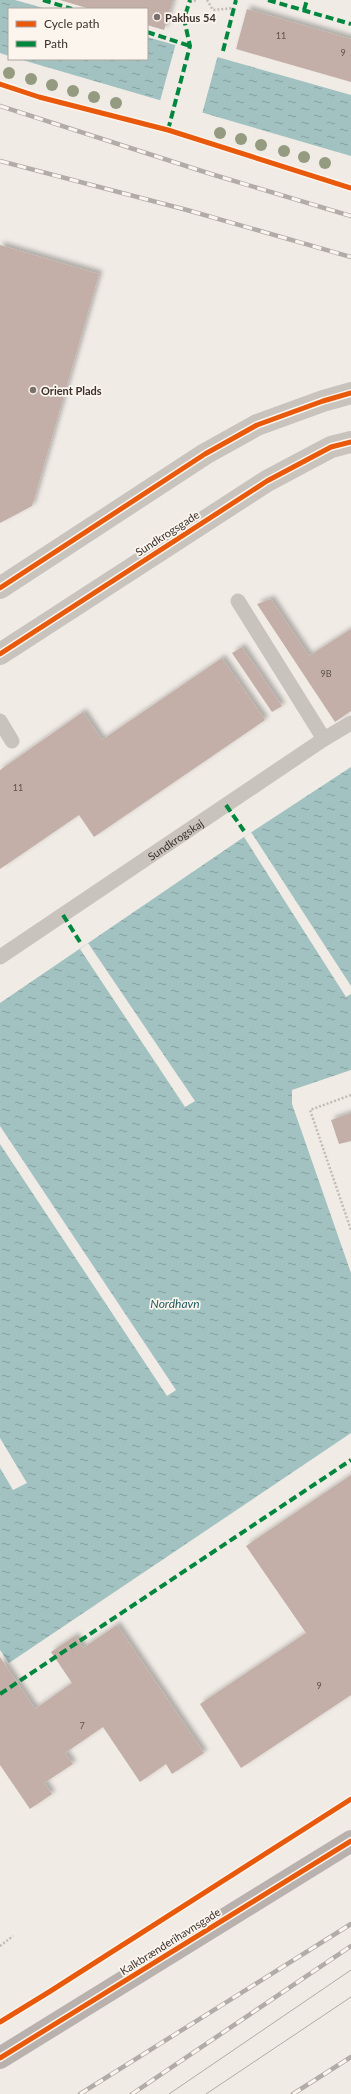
<svg xmlns="http://www.w3.org/2000/svg" width="351" height="2094" viewBox="0 0 351 2094" font-family="Lato,sans-serif">
	<style>
		.water { fill: url(#water-ripples) }
		.pier { fill: #f0ebe5 }
		.building { fill: #c3afa7; filter: url(#shadow) }
		.lines { fill: none; stroke-linecap: round; stroke-linejoin: round }
		.path { stroke: #c2bbb6; stroke-width: 2.5; stroke-dasharray: 2 2; stroke-linecap: butt }
		.service { stroke: #c9c3be; stroke-width: 15 }
		.tertiary { stroke: #c9c3be; stroke-width: 22 }
		.primary { stroke: #b8b1ad; stroke-width: 22 }
		.tram { stroke: #b1aca8; stroke-width: 1 }
		.rail-casing { stroke: #b1aca8; stroke-width: 4.5 }
		.rail { stroke: #fbf5ee; stroke-width: 3; stroke-dasharray: 9; stroke-linecap: butt }
		.quiet { stroke: #00873e; stroke-width: 4; stroke-dasharray: 8 4; stroke-linecap: butt }
		.cycleway-casing { stroke: #fbf5ee; stroke-width: 8 }
		.cycleway { stroke: #e8590c; stroke-width: 5 }
		.tree { fill: #959b80 }
		.poi-dot { fill: #7a716c; stroke: #fbf5ee; stroke-width: 1.5 }
		.labels { text-anchor: middle; dominant-baseline: central; stroke-width: 3.5; stroke-linejoin: round; paint-order: stroke }
		.number-label { font-size: 9px; fill: #5d504a }
		.poi-label { font-size: 11px; font-weight: bold; fill: #3b302b; stroke: #fbf5ee; text-anchor: start }
		.street-label { font-size: 11px; fill: #3b302b; stroke: #fbf5ee }
		.water-label { font-size: 12px; font-style: italic; fill: #1f5a5e; stroke: #fbf5ee }
	</style>
	<defs>
		<pattern id="water-ripples" width="26" height="14" patternUnits="userSpaceOnUse"><rect width="26" height="14" fill="#a1c2c1"/><path d="M2 4q2-2 4 0t4 0M15 11q2-2 4 0t4 0" fill="none" stroke="#849e9d"/></pattern>
		<filter id="shadow"><feDropShadow dx="3.5" dy="-3.5" stdDeviation="2" flood-color="#0004"/></filter>
	</defs>
	<rect width="100%" height="100%" fill="#f0ebe5"/>
	<path class="water" d="M0,0H15L47,9H9V56L0,53Z
		M147,37L351,95V156L19,59H147Z
		M351,767V1070L292,1090V1104L351,1273V1433L9,1663L0,1650V1003L244,837Z"/>
	<path class="pier" d="M176,43L218,55L202,114L160,101Z
		M251,832L351,986V994L346,997L244,837Z
		M88,943L195,1101L185,1107L80,949Z
		M0,1126L176,1390L167,1396L0,1144Z
		M0,1438L27,1483L13,1490L0,1468Z"/>
	<path class="building" d="M60,0H173L164,30L147,25V9H90Z
		M247,9L351,39V82L236,49Z
		M0,245L99,274L32,506L0,523Z
		M271,599L309,656L351,629V711L335,722L257,604Z
		M242,647L282,706L272,712L232,653Z
		M222,658L265,720L94,837L79,815L0,869V770L83,712L102,740Z
		M351,1113V1141L339,1144L331,1120Z
		M351,1475V1695L241,1768L200,1704L306,1633L246,1546Z
		M117,1625L204,1753L172,1774L166,1764L140,1782L103,1727L65,1753L73,1764L44,1783L52,1794L30,1809L0,1765V1657L35,1709L72,1683L51,1652L75,1636L83,1648Z"/>
	<g class="lines">
		<path class="path" d="M207,0L213,10L234,8
			M190,2L197,0
			M351,1095L310,1110L351,1230
			M0,1946L13,1936"/>
		<g class="service">
			<path d="M238,601L324,739"/>
			<path d="M0,721L12,741"/>
			<path id="s1" d="M0,957L324,739L351,723"/>
		</g>
		<path class="tertiary" d="M0,588L205,454L257,425L323,401L351,393
			M0,654L267,481L331,447L351,442"/>
		<path class="primary" d="M0,2058L351,1841"/>
		<path class="tram" d="M169,2094L351,1970
			M206,2094L351,1997"/>
		<defs>
			<path id="rail" d="M0,106L211,174L351,216
				M0,161L187,210L351,257
				M80,2094L351,1924
				M132,2094L351,1946
				M293,2094L351,2057"/>
		</defs>
		<use href="#rail" class="rail-casing"/>
		<use href="#rail" class="rail"/>
		<path class="quiet" d="M43,0L72,9
			M268,0L351,24
			M304,10L307,0
			M147,32L190,46
			M223,51L236,0
			M168,130L190,46L184,19L190,0
			M226,805L244,831
			M63,915L80,942
			M0,1694L351,1460"/>
		<defs>
			<path id="cycleway" d="M0,84L39,97L168,130L351,188
				M0,588L205,454L257,425L323,401L351,393
				M0,654L267,481L331,447L351,442
				M0,2022L49,1992L351,1799
				M0,2058L351,1841"/>
		</defs>
		<use href="#cycleway" class="cycleway-casing"/>
		<use href="#cycleway" class="cycleway"/>
	</g>
	<g class="tree">
		<circle cx="9" cy="73" r="6"/>
		<circle cx="31" cy="79" r="6"/>
		<circle cx="52" cy="85" r="6"/>
		<circle cx="73" cy="91" r="6"/>
		<circle cx="94" cy="97" r="6"/>
		<circle cx="116" cy="103" r="6"/>
		<circle cx="220" cy="133" r="6"/>
		<circle cx="241" cy="139" r="6"/>
		<circle cx="261" cy="145" r="6"/>
		<circle cx="284" cy="151" r="6"/>
		<circle cx="304" cy="157" r="6"/>
		<circle cx="325" cy="163" r="6"/>
	</g>
	<g class="poi-dot">
		<circle cx="157" cy="17" r="4"/>
		<circle cx="33" cy="390" r="4"/>
	</g>
	<g class="labels">
		<g class="number-label">
			<text x="281" y="35">11</text>
			<text x="343" y="52">9</text>
			<text x="326" y="673">9B</text>
			<text x="18" y="787">11</text>
			<text x="319" y="1685">9</text>
			<text x="82" y="1725">7</text>
		</g>
		<g class="poi-label">
			<text x="165" y="17">Pakhus 54</text>
			<text x="41" y="390">Orient Plads</text>
		</g>
		<g class="street-label">
			<text transform="translate(167 533) rotate(-33)">Sundkrogsgade</text>
			<text stroke="none"><textPath href="#s1" startOffset="211">Sundkrogskaj</textPath></text>
			<text transform="translate(170 1941) rotate(-32)">Kalkbrænderihavnsgade</text>
		</g>
		<g class="water-label">
			<text x="175" y="1303">Nordhavn</text>
		</g>
	</g>
	<rect x="8" y="8" width="140" height="52" fill="#fbf5ee" stroke="#aea6a0"/>
	<rect x="16" y="21" width="20" height="6" fill="#e8590c" stroke="#aea6a0"/>
	<text x="44" y="28" font-size="12" fill="#3b302b">Cycle path</text>
	<rect x="16" y="41" width="20" height="6" fill="#00873e" stroke="#aea6a0"/>
	<text x="44" y="48" font-size="12" fill="#3b302b">Path</text>
</svg>
